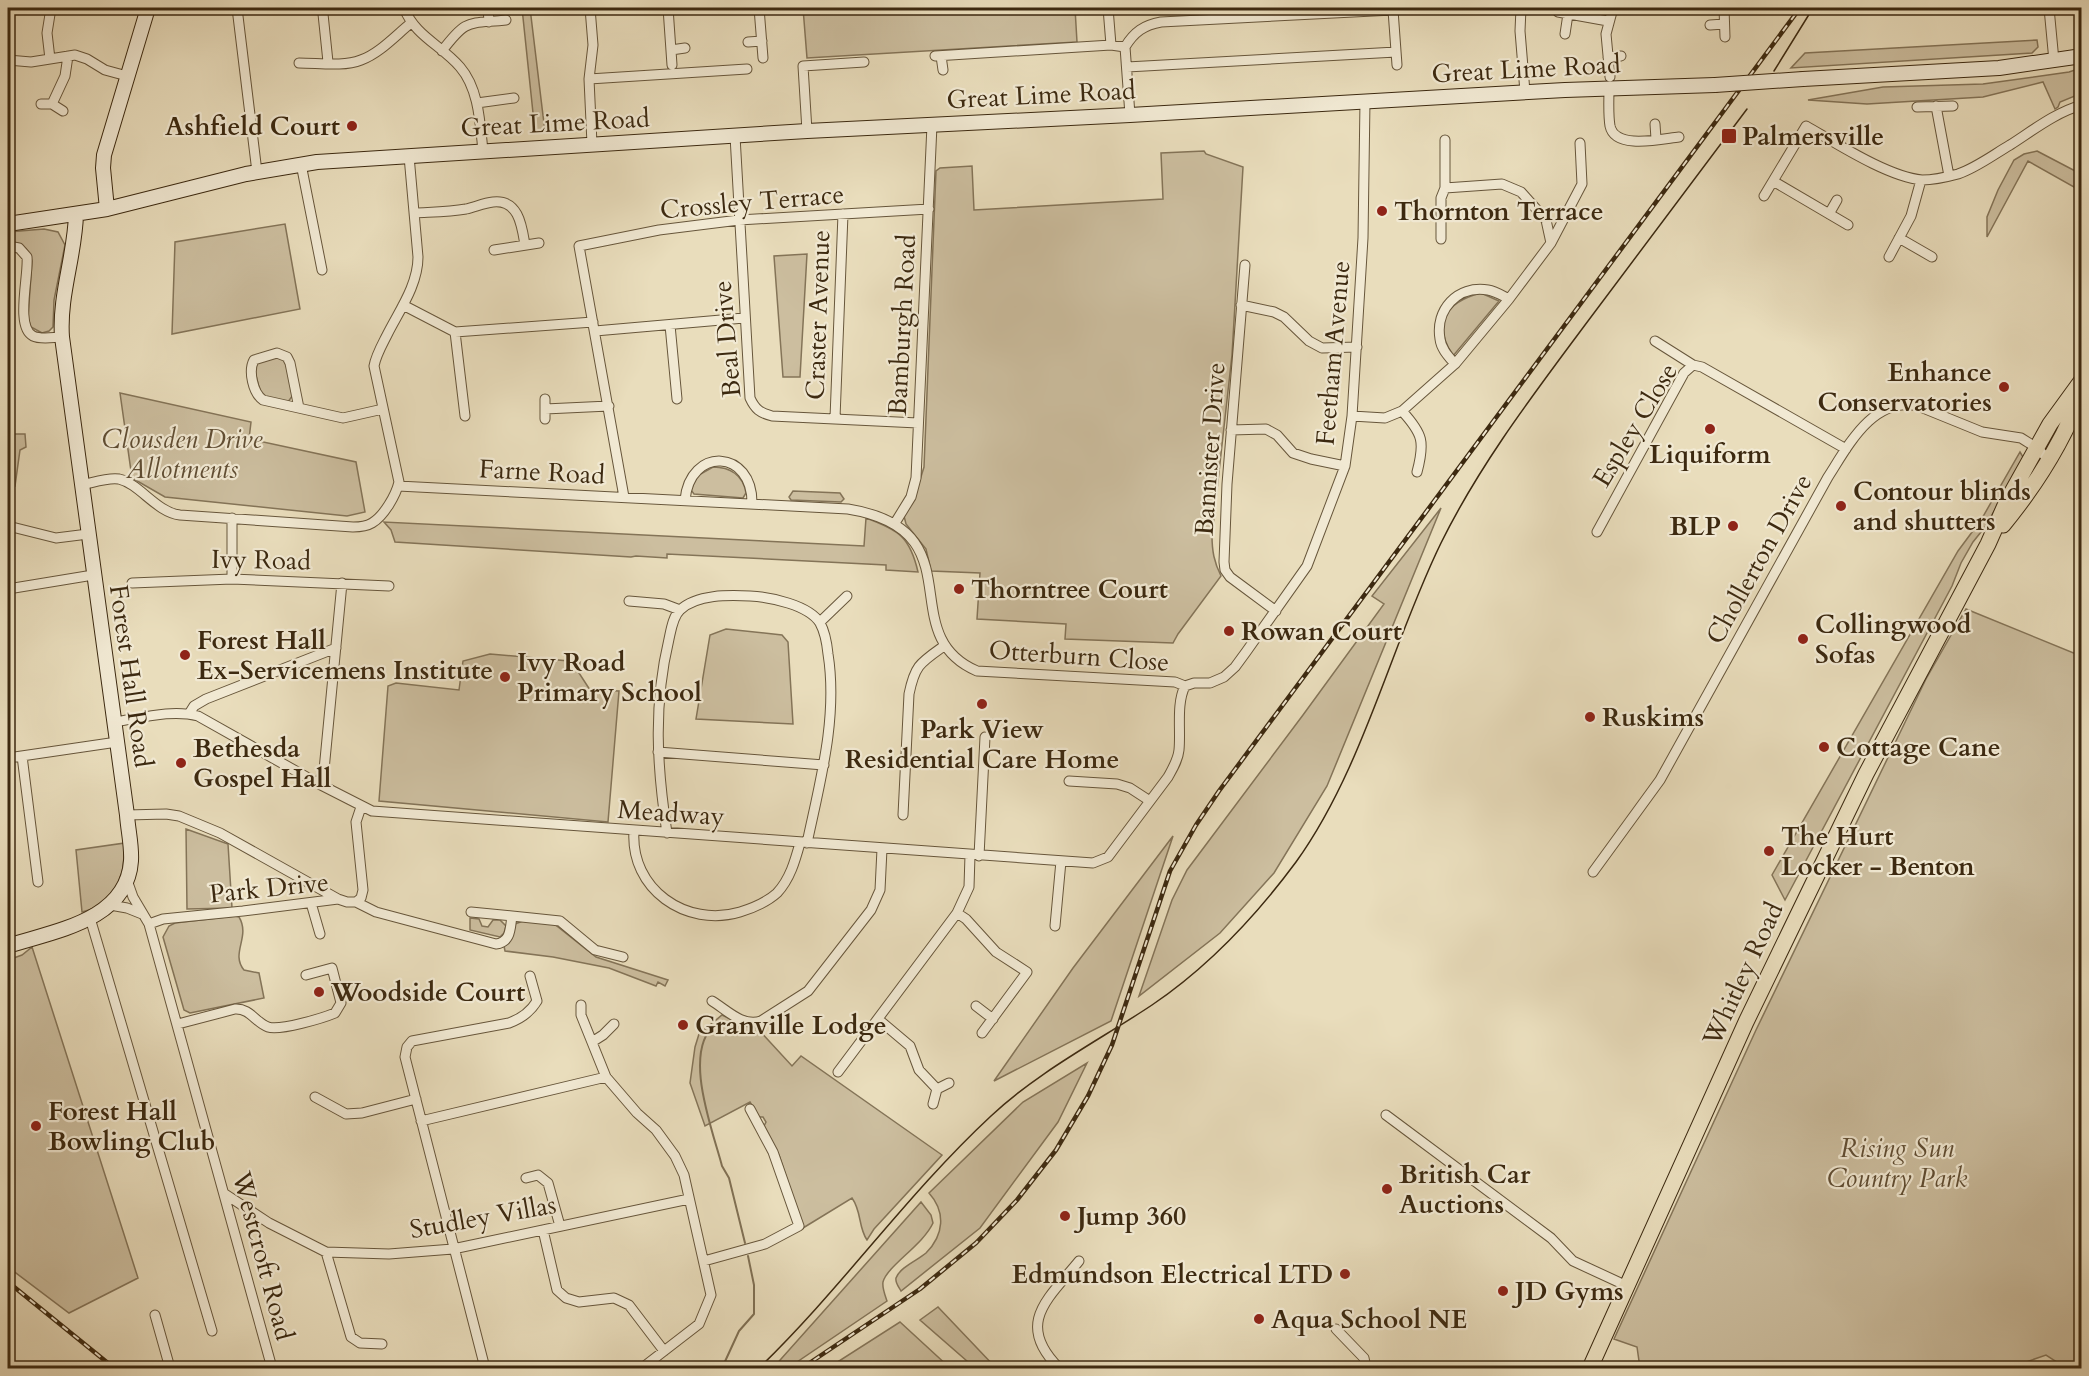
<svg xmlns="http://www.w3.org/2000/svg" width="2089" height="1376" viewBox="0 0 2089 1376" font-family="Cardo,serif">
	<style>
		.green { fill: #ccbe9f; stroke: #847458; stroke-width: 1.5 }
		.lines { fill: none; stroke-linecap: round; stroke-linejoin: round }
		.stream { stroke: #807054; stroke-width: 2 }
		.minor-casing { stroke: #67563b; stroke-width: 11 }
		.secondary-casing { stroke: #3c2910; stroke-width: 16 }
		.primary-casing { stroke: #3c2910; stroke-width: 17 }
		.minor { stroke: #f1e9d3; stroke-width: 9 }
		.secondary { stroke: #f1e9d3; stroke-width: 14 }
		.primary { stroke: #e9ddbc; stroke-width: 15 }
		.tram { stroke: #3c2910; stroke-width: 1.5 }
		.rail-casing { stroke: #3c2910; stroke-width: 4.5 }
		.rail { stroke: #f1e9d3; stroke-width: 2; stroke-dasharray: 7; stroke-linecap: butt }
		.secondary-bridge-casing { stroke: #3c2910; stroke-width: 16; stroke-linecap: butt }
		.secondary-bridge { stroke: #f1e9d3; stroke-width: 14 }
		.poi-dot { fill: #8f2418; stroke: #f1e9d3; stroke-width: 2 }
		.labels { text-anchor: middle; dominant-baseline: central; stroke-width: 4.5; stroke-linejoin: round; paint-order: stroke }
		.street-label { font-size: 26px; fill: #3c2910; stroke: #f1e9d3 }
		.poi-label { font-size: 26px; font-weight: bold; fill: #3c2910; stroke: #f1e9d3; text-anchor: start }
		.park-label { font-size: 26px; font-style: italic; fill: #604e34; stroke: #f1e9d3 }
	</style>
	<rect width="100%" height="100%" fill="#e9ddbc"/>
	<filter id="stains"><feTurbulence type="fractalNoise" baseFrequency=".00333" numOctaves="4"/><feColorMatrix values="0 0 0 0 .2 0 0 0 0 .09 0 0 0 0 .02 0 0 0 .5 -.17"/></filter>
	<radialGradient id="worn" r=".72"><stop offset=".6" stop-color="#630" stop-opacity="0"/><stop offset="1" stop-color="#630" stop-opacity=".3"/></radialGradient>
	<path class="green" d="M522,8H530L545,132H535Z
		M803,8H1075L1077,42L807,58Z
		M2037,40L2038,47L2032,53L1791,68L1805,53Z
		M2081,68V98L2077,95L2060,102L2058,107L2055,109L2043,82L1983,97L1867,104L1808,100L1883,87L1983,84L2069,72Z
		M1204,151L1206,154L1243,167L1232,355L1212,535C1212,551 1214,562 1221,576L1178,634L1173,643L1065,639L1066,624L977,619L980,573L931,571L926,549L906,524L904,516L915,496L924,467L936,171L940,168L972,166L974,210L1163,199L1161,153Z
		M2037,151L2081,174V191L2028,161L1987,237V217L1998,190L2014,160L2024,154Z
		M285,224L300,309L172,334L175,242Z
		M44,229L58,232L65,245L54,300L53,327L49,331L42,333L31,327L28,318L32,261C29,248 20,241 8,242V232Z
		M807,254L800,377H783L774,256Z
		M1481,293L1499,301L1453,356C1432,323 1446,302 1481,293Z
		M278,357L285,360L293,395L288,402C272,398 261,401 258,383C256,376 254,370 257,363Z
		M120,393L251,422L249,439L356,462L365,512L347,516L165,497L132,478Z
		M8,434H25L26,447L20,450L15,486L8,484Z
		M2020,452L2023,457L2021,464L1985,527L1973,542L1961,563L1952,586L1785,900L1772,875L1958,551L1981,520Z
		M713,467C730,467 743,475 746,493L743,498L694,494L691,490L697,476Z
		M793,491L840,493L844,499L841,502L791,500L789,497Z
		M1441,508L1327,786L1274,873L1220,933L1139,996L1172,900L1187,870L1303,715L1384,604L1372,596Z
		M866,518C899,530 910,537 918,572L886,570V565L667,554V558L636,556L631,557L395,542L391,530L384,522L864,546Z
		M1966,609L2081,656V1368H2066L2046,1355L2009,1368H1640L1637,1347L1614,1339L1756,1030L1926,679Z
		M726,629L782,635L788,642L793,724L696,719L710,635Z
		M490,654L580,662L579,673L590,690L619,691L608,822L379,801L388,686L396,683L459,690L463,661Z
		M186,829L228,844L232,908L187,909Z
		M1173,836L1111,1021L994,1081L1073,968Z
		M125,843C124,852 124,863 122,872C117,890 101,909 82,912L76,850Z
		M235,916L239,917C251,937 230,953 244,970L259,973L264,998L190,1013L184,1010L163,937L169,926L175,923Z
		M470,918L479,919L482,926L488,927L493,920H500L506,926L504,933L500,937L470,930Z
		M523,921L553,923L596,957L668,980L665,986L658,982L656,986L609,968L553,957L505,951L504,946L509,943L515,924Z
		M32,947L138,1278L69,1313L8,1267V960L22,955Z
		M722,1015L744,1026L757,1028L792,1066L801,1056L942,1155L874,1229L867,1240C858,1227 862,1212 852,1198L803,1228L779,1155L764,1126L766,1122L763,1117H759L750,1102L705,1126L690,1083L695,1047L699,1034Z
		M1087,1063L1058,1122L980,1228L901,1291C899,1287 895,1283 896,1278C900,1267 918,1260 926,1253C944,1235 946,1212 929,1193L1023,1102Z
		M921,1202L931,1215L933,1223C923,1245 887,1266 883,1282C882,1288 885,1295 887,1301L788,1368H773Z
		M938,1307L996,1368H975L920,1320Z
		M900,1322L950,1368H828Z"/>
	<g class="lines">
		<path class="stream" d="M716,1024C681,1050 713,1131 722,1166L729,1178L745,1243
			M722,1368L739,1331L754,1314V1285L748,1256"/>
		<defs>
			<path id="minor" d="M237,8L257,172
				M404,8C415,36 441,45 460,67C479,89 480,123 483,151
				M488,8L489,22
				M590,8L593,45L589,79L592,144
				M668,8L672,65
				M759,8L763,58
				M1108,8L1111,45
				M1521,8L1520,31L1525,92
				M1724,8L1725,37
				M2049,8L2054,61
				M1558,12L1608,21
				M323,14L328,62
				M1710,25L1724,24
				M1565,34L1568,14
				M748,42L762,41
				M671,50L685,48
				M442,51C467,18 468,24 506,20
				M935,56L1111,45L1125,47
				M941,56L943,70
				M1608,57L1621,56
				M50,59L47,33L51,8
				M8,60L31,62L75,55L87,59L105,70L127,76
				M299,63C319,63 343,67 361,60C380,53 396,35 411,23
				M1127,67L1396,52
				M1610,77L1606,34L1613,8
				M589,79L747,69
				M1609,88C1609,100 1608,114 1610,126C1615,150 1661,139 1679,137
				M477,103L514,98
				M41,104H52L63,111
				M52,104L65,76L68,56
				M1936,106L1949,176
				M1917,107L1953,106
				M1130,115L1125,47C1134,32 1144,25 1161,22L1393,10L1397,65
				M1655,124L1656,139
				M807,131L803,66L864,62
				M735,136L750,398C755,409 760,413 772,416L918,423
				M1445,140V188
				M301,164L322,270
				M1773,181L1848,225
				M1764,196L1806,126C1836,143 1888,177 1922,180C1933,180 1947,177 1958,174C1976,168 1993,155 2010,145C2032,131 2056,112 2082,105
				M415,213C432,212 449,212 466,209C475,207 484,203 493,202C519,199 522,227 525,245
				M1829,214L1837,200
				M1899,238L1932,257
				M1441,239V198L1445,188L1502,184L1521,192L1546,220L1551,243
				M8,246L19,248L27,257C29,275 15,327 33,336C41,340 54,337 62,337
				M494,250L539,243
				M1889,257L1911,216L1921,180
				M1245,265L1227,484L1224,562L1225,570L1230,577L1276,611
				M403,305L455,332L593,322
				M1241,305L1274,312L1284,317L1309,341L1322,348L1357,347
				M670,325L677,399
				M595,331L744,318
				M455,332L465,416
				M1655,341L1693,365
				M1455,364C1449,357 1441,349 1440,339C1435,310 1457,285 1488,290C1495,291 1503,296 1509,299
				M545,399V419
				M299,408L290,363L287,357L277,353L254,360C248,371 253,393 263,400L343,418L383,409
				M545,409L609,406
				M1402,411C1423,434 1425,442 1417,472
				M1352,416L1385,418L1402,411L1455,364L1509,299L1551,243L1582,184L1580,143
				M835,418L843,214
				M1231,430L1266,429L1277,435L1293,453L1311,459L1345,466
				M81,485C92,483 108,477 119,479C140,484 156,512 180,515L353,527C360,527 367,526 372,523C384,516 396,495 399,482L374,366C376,355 382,345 387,335C399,311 418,285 418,257L409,156
				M398,486L848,509C978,530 891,634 977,671L1175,682L1185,686
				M624,497L579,246L659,230L739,220L929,209
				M685,500C690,446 753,449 752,504
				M232,518V579
				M895,523L911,497L916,478L932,125
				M8,526L56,538L88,534
				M1597,532L1684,373L1693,365L1702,367L1846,449
				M132,583L232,579L389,586
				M8,589L93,575
				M629,601L664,604L680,610
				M820,622L847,596
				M1185,686L1194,683H1210L1224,677L1235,667L1246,652L1307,566L1345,466L1352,416L1363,238L1365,101
				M189,714L194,706L206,699L336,648
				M114,722C141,718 172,709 198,716L319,784L372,811L1093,863L1108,857L1168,777C1173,768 1178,760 1179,750C1181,730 1176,704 1185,686
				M658,752L824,765
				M22,756L38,882
				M8,758L117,742
				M1069,781L1117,784L1130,788L1150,801
				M319,784L324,770L342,583
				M127,815L166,814L179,816L220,833L338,899
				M903,815L909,694C915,665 920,663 944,646
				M634,831C630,889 686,928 740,912C753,908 767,902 777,893C790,879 795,861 800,843
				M667,833C657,767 653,706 669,639C671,630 673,616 680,610C697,594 729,595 750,596C770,597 809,605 820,623C825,632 827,644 828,654C838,717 820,782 807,843
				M979,856L985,737
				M1593,872L1660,780L1828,477C1848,446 1873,396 1918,406L1982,432L2021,438L2037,448L2048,459
				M127,880L133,897L149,924L272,1368
				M356,902L361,898L363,890L356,822L361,807
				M311,903L320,934
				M110,905L127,908L142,914
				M471,912L512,916
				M957,913L966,919L996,952L1027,972L982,1033
				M90,918L212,1331
				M149,924L163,919L243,911L338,899L347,902H356L376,912L496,944C511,942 510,929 512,916L560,921L595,950L623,957
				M1055,926L1061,861
				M712,1001C727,1010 742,1027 761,1021L808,991L871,910L880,890L882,849
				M581,1005V1015L606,1077L637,1113L656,1130L675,1156L684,1175L711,1295L699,1324L642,1368
				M976,1006L993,1019
				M878,1019L910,1046L919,1070L937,1089
				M178,1024L235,1009C250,1008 256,1023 268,1027C280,1031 323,1018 335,1013L341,1003L332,968L306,975
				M592,1042L603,1035L614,1024
				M838,1072L957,913L969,887L970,855
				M315,1097L346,1114L362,1113L416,1099
				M933,1104L937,1089L949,1083
				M1386,1115L1551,1238L1573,1261L1627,1286
				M421,1121L606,1077
				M526,1178L538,1175L548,1183L560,1226
				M225,1194L269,1223L326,1252L389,1254L453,1249L689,1199
				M543,1230L557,1290L566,1298L579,1302L614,1298L629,1305L664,1351
				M326,1252L351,1337L360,1343L382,1344
				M704,1261L765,1244L799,1226L773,1152L750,1109
				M155,1315L170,1368
				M1336,1329L1364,1358L1365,1363L1362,1368
				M485,1368L405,1057L407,1047L412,1041L509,1023C520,1019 531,1011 537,1001L530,976
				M1059,1368C1014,1323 1049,1298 1079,1261"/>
			<path id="secondary" d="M1803,79L1999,68L2082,56
				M107,209L103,168L104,155L148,8
				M8,224L107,209L246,174L317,162L807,131L1130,115L1565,90L1715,85
				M8,946C53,931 127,921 131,861C132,846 128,830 127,815L62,337C59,295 75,256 76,214"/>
			<path id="primary" d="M2003,525C2035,486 2064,440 2082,392
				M1590,1368L1746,1022L1866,774L1988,544L2007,501L2050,424L2082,380"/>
		</defs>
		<use href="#minor" class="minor-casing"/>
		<use href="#secondary" class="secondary-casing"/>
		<use href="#primary" class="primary-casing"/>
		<use href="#minor" class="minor"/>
		<use href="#secondary" class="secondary"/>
		<use href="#primary" class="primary"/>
		<path class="tram" d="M1774,71L1813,8
			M759,1368C841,1289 907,1194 991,1116C1039,1071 1098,1041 1152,1005C1208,967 1256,916 1296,862C1363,769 1391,645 1441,543C1480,464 1533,395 1585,325C1639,253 1693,181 1747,109"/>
		<defs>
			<path id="rail" d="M8,1282L114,1368
				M802,1368L920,1289L976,1243L1017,1200L1056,1150L1088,1096L1112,1045L1170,871L1196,825L1219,791L1800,8"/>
		</defs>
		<use href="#rail" class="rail-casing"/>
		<use href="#rail" class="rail"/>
		<defs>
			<path id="secondary-bridge" d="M1715,85L1803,79"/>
		</defs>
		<use href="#secondary-bridge" class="secondary-bridge-casing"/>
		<use href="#secondary-bridge" class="secondary-bridge"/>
	</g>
	<g class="poi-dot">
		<circle cx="352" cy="126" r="6"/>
		<rect x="1721" y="128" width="16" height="16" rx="3"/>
		<circle cx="1382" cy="211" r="6"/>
		<circle cx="2004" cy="387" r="6"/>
		<circle cx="1710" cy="429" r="6"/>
		<circle cx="1841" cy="506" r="6"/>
		<circle cx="1733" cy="526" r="6"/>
		<circle cx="959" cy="589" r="6"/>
		<circle cx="1229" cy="631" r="6"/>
		<circle cx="1803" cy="639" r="6"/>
		<circle cx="185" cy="655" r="6"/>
		<circle cx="505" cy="677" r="6"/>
		<circle cx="982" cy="704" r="6"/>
		<circle cx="1590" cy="717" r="6"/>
		<circle cx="1824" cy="747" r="6"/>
		<circle cx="181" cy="763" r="6"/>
		<circle cx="1769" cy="851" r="6"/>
		<circle cx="319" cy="992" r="6"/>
		<circle cx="683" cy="1025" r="6"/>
		<circle cx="36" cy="1126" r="6"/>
		<circle cx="1387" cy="1189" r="6"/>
		<circle cx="1065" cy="1216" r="6"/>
		<circle cx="1345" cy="1274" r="6"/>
		<circle cx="1503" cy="1291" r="6"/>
		<circle cx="1259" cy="1319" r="6"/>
	</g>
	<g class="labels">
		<g class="street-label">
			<text transform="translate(1526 69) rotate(-3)">Great Lime Road</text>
			<text transform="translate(1041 95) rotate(-3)">Great Lime Road</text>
			<text transform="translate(555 123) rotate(-3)">Great Lime Road</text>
			<text transform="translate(752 202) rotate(-5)">Crossley Terrace</text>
			<text transform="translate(818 315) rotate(-88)">Craster Avenue</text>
			<text transform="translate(902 325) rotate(-87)">Bamburgh Road</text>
			<text transform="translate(727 339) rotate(-95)">Beal Drive</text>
			<text transform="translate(1333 353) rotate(-85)">Feetham Avenue</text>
			<text transform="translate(1635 425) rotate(-59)">Espley Close</text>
			<text transform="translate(1210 449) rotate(-86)">Bannister Drive</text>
			<text transform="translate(542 472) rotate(3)">Farne Road</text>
			<text transform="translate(1759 559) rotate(-61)">Chollerton Drive</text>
			<text transform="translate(261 560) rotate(1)">Ivy Road</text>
			<text transform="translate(1079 656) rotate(4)">Otterburn Close</text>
			<text transform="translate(131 676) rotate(82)">Forest Hall Road</text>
			<text transform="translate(671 813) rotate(4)">Meadway</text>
			<text transform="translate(269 888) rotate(-6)">Park Drive</text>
			<text transform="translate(1743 974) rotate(-65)">Whitley Road</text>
			<text transform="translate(483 1217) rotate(-10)">Studley Villas</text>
			<text transform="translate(263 1256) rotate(75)">Westcroft Road</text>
		</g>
		<g class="poi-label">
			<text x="340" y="126" text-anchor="end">Ashfield Court</text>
			<text x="1742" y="136">Palmersville</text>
			<text x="1394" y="211">Thornton Terrace</text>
			<text x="1992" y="372" text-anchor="end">Enhance<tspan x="1992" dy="30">Conservatories</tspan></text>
			<text x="1710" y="454" text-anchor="middle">Liquiform</text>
			<text x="1853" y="491">Contour blinds<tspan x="1853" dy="30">and shutters</tspan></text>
			<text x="1721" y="526" text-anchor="end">BLP</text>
			<text x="971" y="589">Thorntree Court</text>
			<text x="1815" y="624">Collingwood<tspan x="1815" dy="30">Sofas</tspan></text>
			<text x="1241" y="631">Rowan Court</text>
			<text x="197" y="640">Forest Hall<tspan x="197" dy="30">Ex-Servicemens Institute</tspan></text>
			<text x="517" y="662">Ivy Road<tspan x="517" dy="30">Primary School</tspan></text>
			<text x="1602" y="717">Ruskims</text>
			<text x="982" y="729" text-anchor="middle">Park View<tspan x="982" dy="30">Residential Care Home</tspan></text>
			<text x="1836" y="747">Cottage Cane</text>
			<text x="193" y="748">Bethesda<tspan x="193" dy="30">Gospel Hall</tspan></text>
			<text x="1781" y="836">The Hurt<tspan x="1781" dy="30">Locker - Benton</tspan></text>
			<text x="331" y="992">Woodside Court</text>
			<text x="695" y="1025">Granville Lodge</text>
			<text x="48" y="1111">Forest Hall<tspan x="48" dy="30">Bowling Club</tspan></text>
			<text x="1399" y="1174">British Car<tspan x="1399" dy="30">Auctions</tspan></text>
			<text x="1077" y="1216">Jump 360</text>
			<text x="1333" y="1274" text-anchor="end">Edmundson Electrical LTD</text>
			<text x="1515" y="1291">JD Gyms</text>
			<text x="1271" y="1319">Aqua School NE</text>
		</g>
		<g class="park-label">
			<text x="182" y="439">Clousden Drive<tspan x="182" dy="30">Allotments</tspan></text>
			<text x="1897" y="1148">Rising Sun<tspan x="1897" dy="30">Country Park</tspan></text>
		</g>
	</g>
	<rect width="2089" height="1376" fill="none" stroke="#e9ddbc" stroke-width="30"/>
	<rect x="9" y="9" width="2071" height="1358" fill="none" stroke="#3c2910" stroke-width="3"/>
	<rect x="15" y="15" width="2059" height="1346" fill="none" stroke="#3c2910" stroke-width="1.5"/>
	<rect width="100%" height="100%" filter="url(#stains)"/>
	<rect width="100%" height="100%" fill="url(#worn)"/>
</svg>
